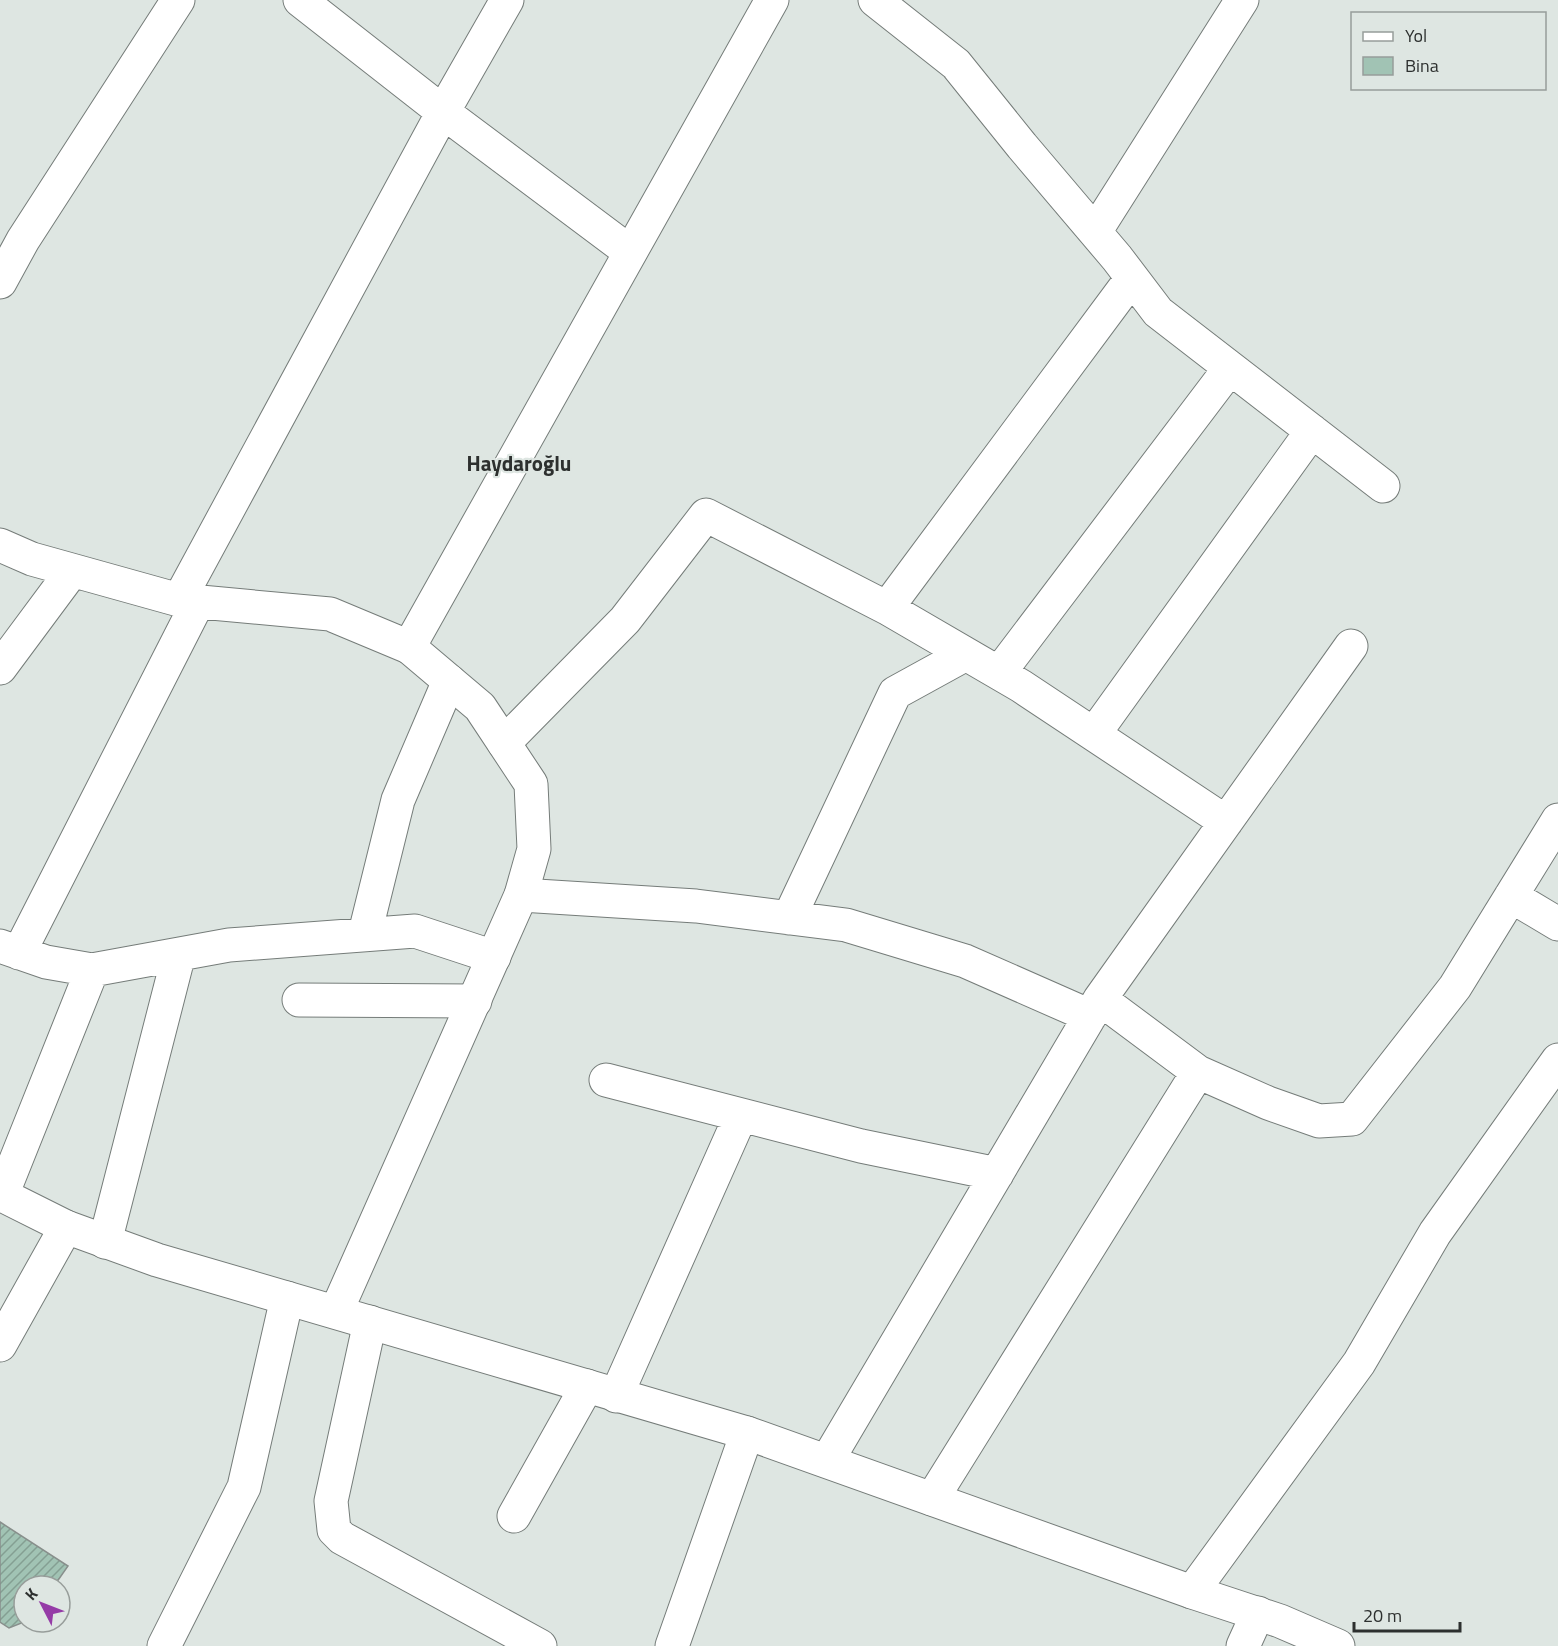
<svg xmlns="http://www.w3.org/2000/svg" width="1558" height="1646" viewBox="0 0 1558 1646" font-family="'Titillium Web',sans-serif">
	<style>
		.building { fill: url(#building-hatch); stroke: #888f8c; stroke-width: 1.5 }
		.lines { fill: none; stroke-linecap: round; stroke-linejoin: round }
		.street-casing { stroke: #757c79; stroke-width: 35 }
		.secondary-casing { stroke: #757c79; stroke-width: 35 }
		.street { stroke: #fff; stroke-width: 33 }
		.secondary { stroke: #fff; stroke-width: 33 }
		.labels { text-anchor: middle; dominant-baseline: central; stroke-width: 4.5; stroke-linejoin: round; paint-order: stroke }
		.district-label { font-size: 21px; font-weight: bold; fill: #2d302f; stroke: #dee6e2 }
	</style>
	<defs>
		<pattern id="building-hatch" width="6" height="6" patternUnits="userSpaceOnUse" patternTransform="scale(1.5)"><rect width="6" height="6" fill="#a1c3b4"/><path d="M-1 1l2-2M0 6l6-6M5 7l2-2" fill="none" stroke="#849f93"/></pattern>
	</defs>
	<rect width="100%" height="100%" fill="#dee6e2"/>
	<path class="building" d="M0,1522L68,1566L54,1586H24V1622L9,1628L0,1622Z"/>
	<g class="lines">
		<defs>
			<path id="street" d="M300,0L443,112L630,252
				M875,0L956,64L1022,146L1117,258L1158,312L1383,486
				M1095,232L1242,0
				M0,282L23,240L178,0
				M0,545L32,559L179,600L330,614L409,647
				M179,600L443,112L507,0
				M887,608L1132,278
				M0,668L72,571
				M999,673L1230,368
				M1094,734L1312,431
				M504,743L625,620L706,515L887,608L1021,686L1226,822
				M521,895L696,906L846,925L965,961L1090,1016
				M1511,896L1558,924
				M789,918L895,693L966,654
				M365,933L398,800L449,681
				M0,946L46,962L92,970L229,945L415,931L494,957
				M19,953L198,602
				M1100,999L1198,1072L1268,1103L1319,1121L1352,1119L1455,987L1558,820
				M299,1000L475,1001
				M606,1080L861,1146L997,1174
				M2,1195L92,970
				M105,1242L179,954
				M370,1322L331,1501L334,1530L342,1538L540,1646
				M0,1345L66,1227
				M616,1396L741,1115
				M827,1461L1100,999L1351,646
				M932,1499L1198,1072
				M514,1516L587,1386
				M1192,1592L1359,1363L1435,1233L1558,1060
				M164,1646L244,1487L287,1298
				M672,1646L747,1433
				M1243,1646L1258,1613"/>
			<path id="secondary" d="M0,1194L66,1227L157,1260L747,1433L1192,1592L1280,1621L1338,1646
				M336,1312L521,895L534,849L531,784L480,707L409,647L772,0"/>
		</defs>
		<use href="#street" class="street-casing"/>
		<use href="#secondary" class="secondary-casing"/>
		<use href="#street" class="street"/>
		<use href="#secondary" class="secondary"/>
	</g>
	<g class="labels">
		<g class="district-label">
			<text x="519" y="463">Haydaroğlu</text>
		</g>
	</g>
	<rect x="1351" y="12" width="195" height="78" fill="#dee6e2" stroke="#979d9a" stroke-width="1.5"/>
	<rect x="1363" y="32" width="30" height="9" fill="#ffffff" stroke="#979d9a" stroke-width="1.5"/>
	<text x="1405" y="42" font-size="18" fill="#2d302f">Yol</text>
	<rect x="1363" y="57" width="30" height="18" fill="#a1c3b4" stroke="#979d9a" stroke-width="1.5"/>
	<text x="1405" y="72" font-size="18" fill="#2d302f">Bina</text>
	<g transform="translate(42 1604) rotate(312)"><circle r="28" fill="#dee6e2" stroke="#979d9a" stroke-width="1.5"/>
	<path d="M0-4.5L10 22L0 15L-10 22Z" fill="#953ba7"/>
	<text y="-9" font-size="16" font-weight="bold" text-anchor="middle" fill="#2d302f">K</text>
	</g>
	<path d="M1354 1622v9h106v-9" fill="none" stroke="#2d302f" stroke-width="3"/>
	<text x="1363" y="1622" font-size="18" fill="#2d302f" stroke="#dee6e2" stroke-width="4.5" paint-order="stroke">20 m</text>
</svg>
